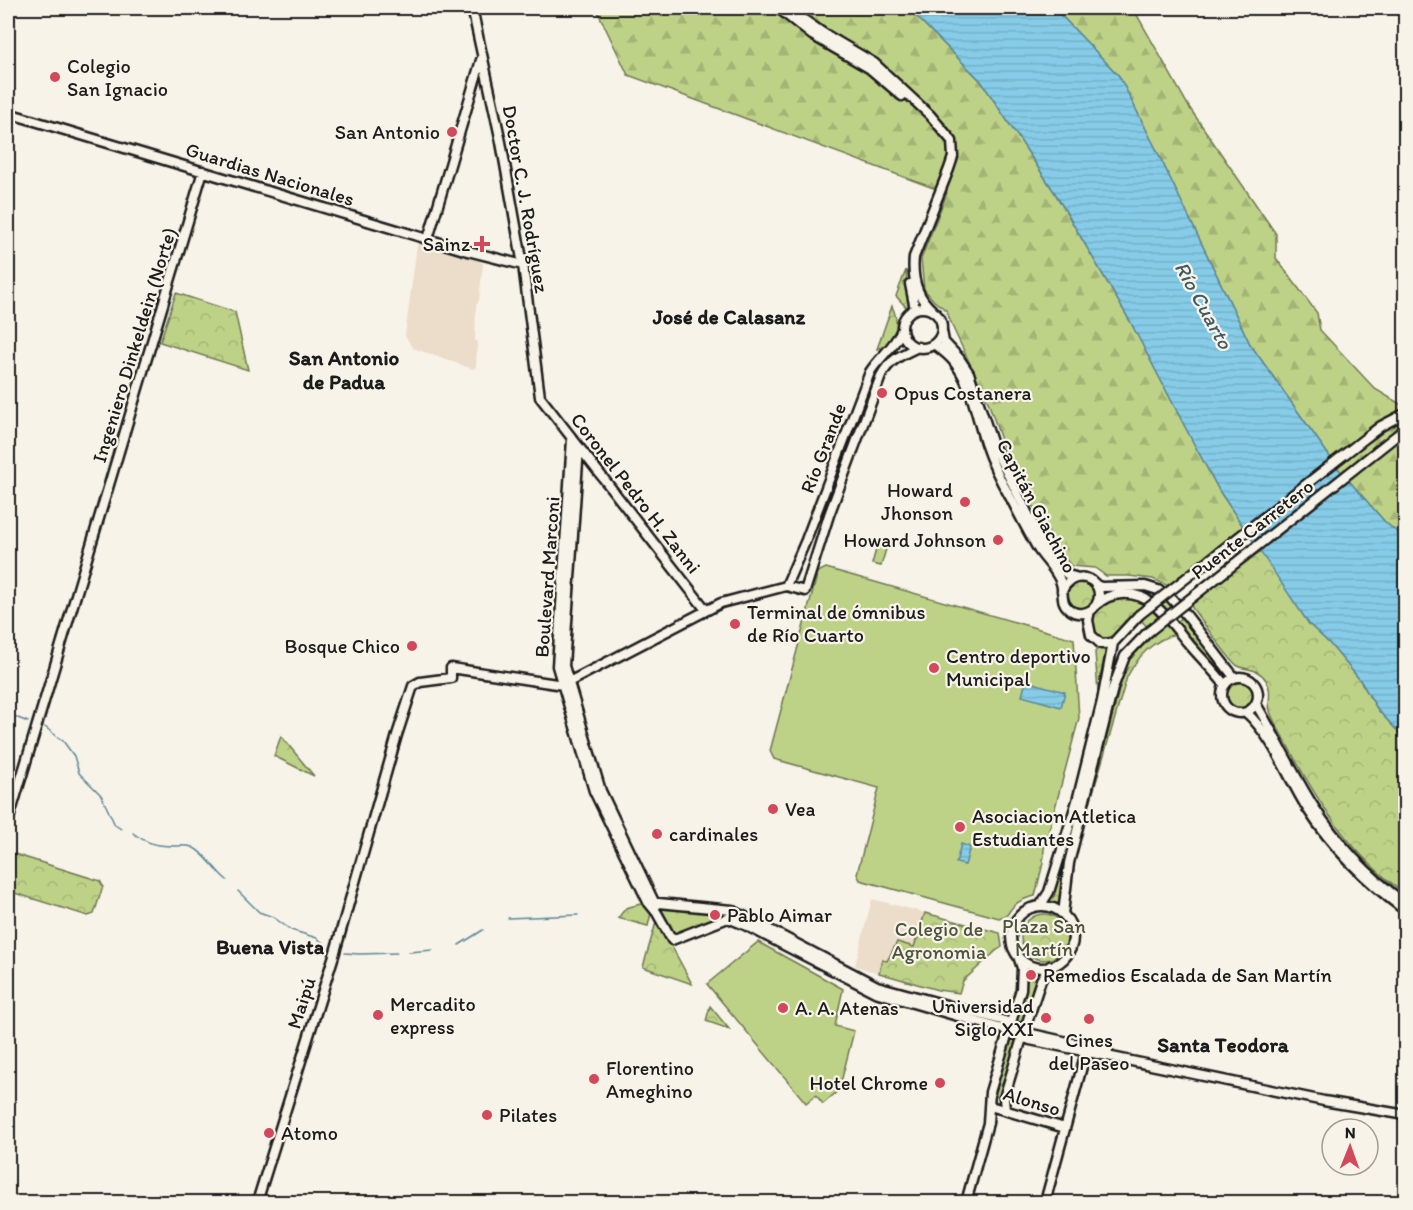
<svg xmlns="http://www.w3.org/2000/svg" width="1413" height="1210" viewBox="0 0 1413 1210" font-family="Itim,sans-serif">
	<style>
		.built { fill: #ecdcca }
		.forest { fill: url(#forest-firs); stroke: #6d7752; stroke-width: 1.5 }
		.park { fill: url(#park-crowns); stroke: #6d7752; stroke-width: 1.5 }
		.pitch { fill: #bed287; stroke: #6d7752; stroke-width: 1.5 }
		.water { fill: url(#water-rules); stroke: #5c8696; stroke-width: 1.5 }
		.lines { fill: none; stroke-linecap: round; stroke-linejoin: round }
		.stream { stroke: #5c8696; stroke-width: 1.5 }
		.secondary-casing { stroke: #1c1c1c; stroke-width: 13 }
		.secondary { stroke: #f7f3e8; stroke-width: 8 }
		.secondary-bridge-casing { stroke: #1c1c1c; stroke-width: 13; stroke-linecap: butt }
		.secondary-bridge { stroke: #f7f3e8; stroke-width: 8 }
		.poi-dot { fill: #d1495b; stroke: #f7f3e8; stroke-width: 2 }
		.labels { text-anchor: middle; dominant-baseline: central; stroke-width: 4.5; stroke-linejoin: round; paint-order: stroke }
		.poi-label { font-size: 20px; fill: #1c1c1c; stroke: #f7f3e8; text-anchor: start }
		.street-label { font-size: 20px; fill: #1c1c1c; stroke: #f7f3e8 }
		.park-label { font-size: 20px; fill: #4d533c; stroke: #f7f3e8 }
		.water-label { font-size: 21px; font-style: italic; fill: #415a63; stroke: #f7f3e8 }
		.neighbourhood-label { font-size: 21px; font-weight: bold; fill: #1c1c1c; stroke: #f7f3e8 }
	</style>
	<defs>
		<pattern id="forest-firs" width="22" height="20" patternUnits="userSpaceOnUse" patternTransform="scale(1.5)"><rect width="22" height="20" fill="#bed287"/><path d="M5 1l3.5 6h-7zM16 11l3.5 6h-7z" fill="#a3b474"/></pattern>
		<pattern id="park-crowns" width="20" height="18" patternUnits="userSpaceOnUse" patternTransform="scale(1.5)"><rect width="20" height="18" fill="#bed287"/><path d="M2 6a3 3 0 1 1 6 0M12 15a3 3 0 1 1 6 0" fill="none" stroke="#a3b474"/></pattern>
		<pattern id="water-rules" width="6" height="5" patternUnits="userSpaceOnUse" patternTransform="scale(1.5)"><rect width="6" height="5" fill="#86cce8"/><path d="M0 2.5h6" fill="none" stroke="#73afc6"/></pattern>
	</defs>
	<rect width="100%" height="100%" fill="#f7f3e8"/>
	<filter id="ink" filterUnits="userSpaceOnUse"><feTurbulence type="fractalNoise" baseFrequency=".0167" numOctaves="2"/><feDisplacementMap in="SourceGraphic" scale="12" xChannelSelector="R" yChannelSelector="G"/><feConvolveMatrix kernelMatrix="1 2 1 2 8 2 1 2 1" color-interpolation-filters="sRGB"/></filter>
	<g filter="url(#ink)">
		<path class="built" d="M420,243L480,261L483,264L479,300L476,306L475,340L477,342L476,367L473,369L413,348L405,336L417,245Z
			M872,899L990,930L938,990L855,966Z"/>
		<path class="forest" d="M596,8H908L981,81L1055,193L1130,321L1193,442L1220,492L1244,528L1168,586L1153,579L1129,576H1106L1095,568L1071,566L1050,538L1004,449L989,404L954,330L946,310L934,301L924,289L921,259L947,193L628,75Z
			M1054,8H1133L1189,107L1276,234V258L1317,313L1320,330L1375,389L1405,407V539L1385,522L1337,467L1250,344L1155,147L1119,76Z"/>
		<path class="park" d="M906,270L909,305L906,307L896,296Z
			M176,293L235,312L248,370L160,342Z
			M892,306C900,324 898,342 877,349Z
			M1261,551L1309,624L1330,644L1360,680L1378,710L1405,739V893C1352,857 1316,800 1287,744C1281,733 1273,722 1270,711C1267,701 1273,692 1266,680C1257,667 1248,671 1238,666C1232,664 1197,614 1190,605Z
			M1067 595a14 14 0 1 1 28 0a14 14 0 1 1-28 0Z
			M1126,588C1150,591 1165,595 1182,613L1175,617C1149,590 1139,592 1104,595L1103,589Z
			M1129,597L1142,601L1175,634C1152,641 1138,656 1127,677L1089,806L1123,675L1130,658L1154,635L1135,613L1125,621L1111,639H1102L1094,632L1093,616C1103,601 1112,599 1129,597Z
			M1184,616L1227,673L1222,677L1178,621Z
			M1099,647L1103,648L1105,652L1098,692L1095,652Z
			M1226 695a14 14 0 1 1 28 0a14 14 0 1 1-28 0Z
			M281,736L314,776L274,756Z
			M1073,830L1058,904L1050,901Z
			M8,852L100,881L103,886L94,914L88,916L8,891Z
			M648,902L651,913L648,926L618,918L626,908Z
			M659,907L723,915L674,935Z
			M925,913L1000,933L1002,947L996,951L963,981L959,993L938,990L879,973L882,960L887,961L897,942L914,947Z
			M1021 937a23 23 0 1 1 46 0a23 23 0 1 1-46 0Z
			M657,919L692,984L643,967Z
			M1029,972L1037,974L1023,1024L1015,1020Z
			M710,1006L729,1029L706,1021Z
			M1009,1037L1016,1041L1000,1097L992,1095Z"/>
		<path class="pitch" d="M877,546L886,549L881,566L872,564Z
			M826,568L1074,639L1079,718L1044,849L1043,863L1035,896C1021,899 1014,903 1007,915L999,918L860,880L857,874L879,788L774,759L770,751L818,572Z
			M758,942L843,989L835,1026L854,1031L839,1090L823,1104L816,1095L806,1103L707,984Z"/>
		<path class="water" d="M908,8H1054L1119,76L1155,147L1250,344L1337,467L1385,522L1405,539V739L1378,710L1360,680L1330,644L1309,624L1220,492L1193,442L1130,321L1055,193L981,81Z
			M1026,681L1065,692L1061,707L1022,696Z
			M961,844L970,847L965,865L956,863Z"/>
		<g class="lines">
			<path class="stream" d="M8,714L28,722
				M45,727L63,741L74,756L79,773L101,795L115,825L121,829
				M133,833C146,843 156,846 173,846C179,846 186,845 192,847C206,853 215,871 227,880
				M238,891L259,912L273,917L291,930L317,938L326,945
				M508,918L578,915
				M459,945L483,930
				M409,952L433,950
				M345,953L359,954L397,953"/>
			<defs>
				<path id="secondary" d="M472,8L501,142L523,265L540,397L706,610
					M778,8L812,35L869,68L902,96
					M787,8L823,33L874,63L930,115L952,141L953,157L949,169L914,257C912,277 916,296 932,310
					M8,113L464,250L523,265
					M428,239L481,60
					M910,284L915,309
					M902 328a20 20 0 1 1 40 0a20 20 0 1 1-40 0Z
					M942,331L944,342L959,358L969,373L993,445L1045,548L1057,565L1068,575L1075,577
					M934,344C942,351 951,356 957,366C972,387 977,418 985,443C991,461 1000,480 1010,497C1019,514 1028,532 1038,549C1045,560 1057,570 1061,583C1064,592 1060,601 1068,608C1077,617 1093,614 1098,601C1105,578 1073,567 1062,591
					M1368,436L1381,426L1406,413
					M572,439L557,666L594,791L648,902L657,913L672,940L728,918L745,925L875,992L1002,1029L1030,1040L1324,1101L1406,1115
					M579,447L564,666L601,791L656,906
					M1377,451L1406,428
					M1096,585L1101,587L1145,586L1158,590L1171,598L1187,616L1234,677
					M786,586L806,540L870,372C880,356 895,347 902,329
					M1096,605C1104,598 1110,595 1121,594C1152,591 1170,622 1188,643C1200,657 1213,670 1225,685
					M1090,611L1088,620L1091,635L1101,644L1113,643
					M1222 695a18 18 0 1 1 36 0a18 18 0 1 1-36 0Z
					M563,685L721,603L786,586L805,591L829,515L881,376C889,360 901,355 918,347
					M1256,704C1276,737 1292,772 1312,804C1336,842 1369,877 1406,904
					M1246,712C1274,738 1287,776 1307,808C1333,849 1367,882 1406,911
					M8,822L203,171
					M648,902L732,910L877,986L1005,1021L1032,1034L1108,1051
					M1040,906L1049,892L1077,801L1102,701L1113,643L1139,615
					M1011 937a31 31 0 1 1 62 0a31 31 0 1 1-62 0Z
					M1063,914L1069,863L1113,688L1125,656L1147,633
					M990,1106L1065,1128
					M1005,1110L1004,1098L1022,1038L1041,980L1050,966
					M257,1202L335,952L397,735L413,686L420,682L451,678V668L563,685
					M966,1202L988,1123L990,1092L1021,989L1022,968L1018,956
					M1045,1202L1086,1052"/>
			</defs>
			<use href="#secondary" class="secondary-casing"/>
			<use href="#secondary" class="secondary"/>
			<defs>
				<path id="secondary-bridge" d="M1139,615L1368,436
					M1147,633L1377,451"/>
			</defs>
			<use href="#secondary-bridge" class="secondary-bridge-casing"/>
			<use href="#secondary-bridge" class="secondary-bridge"/>
		</g>
	</g>
	<g class="poi-dot">
		<circle cx="55" cy="77" r="6"/>
		<circle cx="452" cy="132" r="6"/>
		<path d="M479 235h6v6h6v6h-6v6h-6v-6h-6v-6h6z"/>
		<circle cx="882" cy="393" r="6"/>
		<circle cx="965" cy="502" r="6"/>
		<circle cx="998" cy="540" r="6"/>
		<circle cx="735" cy="624" r="6"/>
		<circle cx="412" cy="646" r="6"/>
		<circle cx="934" cy="668" r="6"/>
		<circle cx="773" cy="809" r="6"/>
		<circle cx="960" cy="827" r="6"/>
		<circle cx="657" cy="834" r="6"/>
		<circle cx="715" cy="915" r="6"/>
		<circle cx="1031" cy="975" r="6"/>
		<circle cx="783" cy="1008" r="6"/>
		<circle cx="378" cy="1015" r="6"/>
		<circle cx="1046" cy="1018" r="6"/>
		<circle cx="1089" cy="1019" r="6"/>
		<circle cx="594" cy="1079" r="6"/>
		<circle cx="940" cy="1083" r="6"/>
		<circle cx="487" cy="1115" r="6"/>
		<circle cx="269" cy="1133" r="6"/>
	</g>
	<g class="labels">
		<g class="poi-label">
			<text x="67" y="66">Colegio<tspan x="67" dy="23">San Ignacio</tspan></text>
			<text x="440" y="132" text-anchor="end">San Antonio</text>
			<text x="470" y="244" text-anchor="end">Sainz</text>
			<text x="894" y="393">Opus Costanera</text>
			<text x="953" y="490" text-anchor="end">Howard<tspan x="953" dy="23">Jhonson</tspan></text>
			<text x="986" y="540" text-anchor="end">Howard Johnson</text>
			<text x="747" y="612">Terminal de ómnibus<tspan x="747" dy="23">de Río Cuarto</tspan></text>
			<text x="400" y="646" text-anchor="end">Bosque Chico</text>
			<text x="946" y="656">Centro deportivo<tspan x="946" dy="23">Municipal</tspan></text>
			<text x="785" y="809">Vea</text>
			<text x="972" y="816">Asociacion Atletica<tspan x="972" dy="23">Estudiantes</tspan></text>
			<text x="669" y="834">cardinales</text>
			<text x="727" y="915">Pablo Aimar</text>
			<text x="1043" y="975">Remedios Escalada de San Martín</text>
			<text x="390" y="1004">Mercadito<tspan x="390" dy="23">express</tspan></text>
			<text x="1034" y="1006" text-anchor="end">Universidad<tspan x="1034" dy="23">Siglo XXI</tspan></text>
			<text x="795" y="1008">A. A. Atenas</text>
			<text x="1089" y="1040" text-anchor="middle">Cines<tspan x="1089" dy="23">del Paseo</tspan></text>
			<text x="606" y="1068">Florentino<tspan x="606" dy="23">Ameghino</tspan></text>
			<text x="928" y="1083" text-anchor="end">Hotel Chrome</text>
			<text x="499" y="1115">Pilates</text>
			<text x="281" y="1133">Atomo</text>
		</g>
		<g class="street-label">
			<text transform="translate(270 174) rotate(17)">Guardias Nacionales</text>
			<text transform="translate(526 199) rotate(80)">Doctor C. J. Rodríguez</text>
			<text transform="translate(134 345) rotate(-73)">Ingeniero Dinkeldein (Norte)</text>
			<text transform="translate(823 448) rotate(-69)">Río Grande</text>
			<text transform="translate(636 493) rotate(52)">Coronel Pedro H. Zanni</text>
			<text transform="translate(1037 506) rotate(62)">Capitán Giachino</text>
			<text transform="translate(1252 529) rotate(-38)">Puente Carretero</text>
			<text transform="translate(547 577) rotate(-86)">Boulevard Marconi</text>
			<text transform="translate(301 1003) rotate(-72)">Maipú</text>
			<text transform="translate(1032 1101) rotate(17)">Alonso</text>
		</g>
		<g class="park-label">
			<text x="1044" y="926">Plaza San<tspan x="1044" dy="23">Martín</tspan></text>
			<text x="939" y="929">Colegio de<tspan x="939" dy="23">Agronomia</tspan></text>
		</g>
		<g class="water-label">
			<text transform="translate(1204 305) rotate(61)">Río Cuarto</text>
		</g>
		<g class="neighbourhood-label">
			<text x="729" y="316">José de Calasanz</text>
			<text x="344" y="357">San Antonio<tspan x="344" dy="24">de Padua</tspan></text>
			<text x="270" y="946">Buena Vista</text>
			<text x="1223" y="1044">Santa Teodora</text>
		</g>
	</g>
	<rect width="1413" height="1210" fill="none" stroke="#f7f3e8" stroke-width="30"/>
	<rect x="15" y="15" width="1383" height="1180" fill="none" stroke="#1c1c1c" stroke-width="2" filter="url(#ink)"/>
	<g transform="translate(1350 1147) rotate(1)"><circle r="28" fill="#f7f3e8" stroke="#9f9d96" stroke-width="1.5"/>
	<path d="M0-4.5L10 22L0 15L-10 22Z" fill="#d1495b"/>
	<text y="-9" font-size="16" font-weight="bold" text-anchor="middle" fill="#1c1c1c">N</text>
	</g>
</svg>
